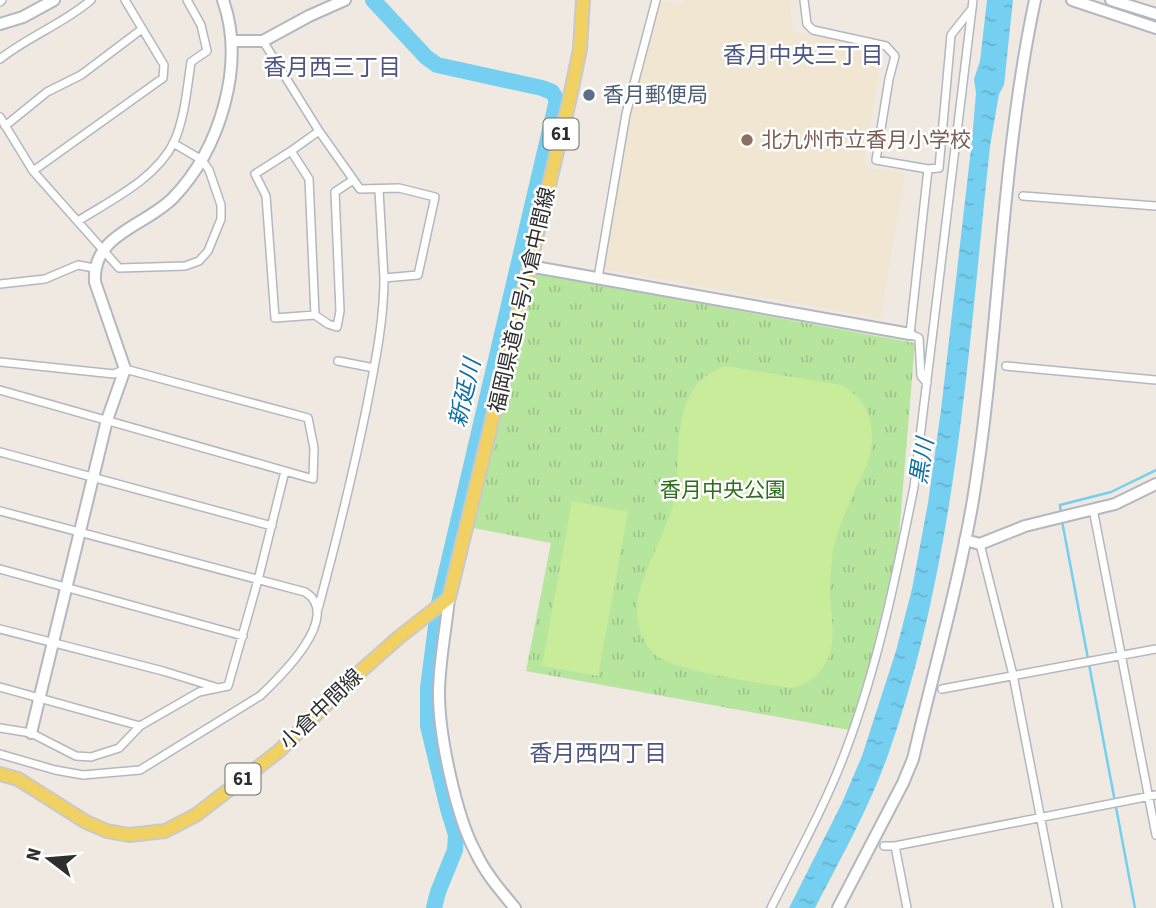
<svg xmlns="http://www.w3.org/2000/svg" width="1156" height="908" viewBox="0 0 1156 908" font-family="'Source Sans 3','Noto Sans JP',sans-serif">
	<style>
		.education { fill: #f0e6d1 }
		.grass { fill: url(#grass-tufts) }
		.pitch { fill: #c9ec9a }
		.water { fill: url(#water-ripples) }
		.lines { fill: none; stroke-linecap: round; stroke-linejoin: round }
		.stream { stroke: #75cff0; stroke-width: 2.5 }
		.river { stroke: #75cff0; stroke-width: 16 }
		.street-casing { stroke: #b4b7c1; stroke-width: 10 }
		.secondary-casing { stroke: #b4b7c1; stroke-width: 14 }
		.primary-casing { stroke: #c9c9c9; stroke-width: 16 }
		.street { stroke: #fff; stroke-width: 7 }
		.secondary { stroke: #fff; stroke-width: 10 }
		.primary { stroke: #f2d163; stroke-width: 12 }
		.service-dot { fill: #5c6f8a; stroke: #fff; stroke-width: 2.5 }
		.education-dot { fill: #8d6e63; stroke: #fff; stroke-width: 2.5 }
		.labels { text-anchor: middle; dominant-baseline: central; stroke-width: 5; stroke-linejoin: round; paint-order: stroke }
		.shield { fill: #fff; stroke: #6d6d6d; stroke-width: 2 }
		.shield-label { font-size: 19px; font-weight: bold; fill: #2e2e2e }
		.service-label { font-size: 21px; fill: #4e5e75; stroke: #fff; text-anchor: start }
		.education-label { font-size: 21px; fill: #785e54; stroke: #fff; text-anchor: start }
		.street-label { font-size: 21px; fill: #2e2e2e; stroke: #fff }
		.park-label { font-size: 21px; fill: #2c6e1b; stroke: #fff }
		.neighbourhood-label { font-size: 23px; fill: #4d5680; stroke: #fff }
		.water-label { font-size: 23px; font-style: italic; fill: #0d6fa3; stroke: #fff }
	</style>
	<defs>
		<pattern id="grass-tufts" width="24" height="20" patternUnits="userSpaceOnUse" patternTransform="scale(1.75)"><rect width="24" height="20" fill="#b6e59e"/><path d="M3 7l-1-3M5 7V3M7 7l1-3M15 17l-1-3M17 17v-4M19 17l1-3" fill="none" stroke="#9dc588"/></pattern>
		<pattern id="water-ripples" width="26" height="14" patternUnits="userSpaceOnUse" patternTransform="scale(1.75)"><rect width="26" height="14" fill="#75cff0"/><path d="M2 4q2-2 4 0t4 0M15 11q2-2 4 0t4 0" fill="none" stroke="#66b2ce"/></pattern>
	</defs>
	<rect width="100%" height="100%" fill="#efe9e1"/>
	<path class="education" d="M686,0H789L793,32L878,48L882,55L864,159L867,168L905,173L880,318L604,269L631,110L659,4L663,2L682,5Z"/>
	<path class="grass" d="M533,273L915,343L898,547L869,665L849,730L526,671L551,543L473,528Z"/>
	<path class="pitch" d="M725,366L841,385C869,399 877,428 869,458C867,466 862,475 858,483C848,507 835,532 832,559C831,571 829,585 830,597C831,615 836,638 829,656C822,673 809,685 790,688C762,683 668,671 652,652C641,639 637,624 637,607C637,585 663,536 671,512C684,469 669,427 695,387C701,377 714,371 725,366Z
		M572,501L628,512L598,676L542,666Z"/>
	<path class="water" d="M987,0H1013L1004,85L999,94L990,146C968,351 957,559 888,755C869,808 841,858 815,908H789L841,805L862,756L896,651L912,589L928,503L941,410L972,140L976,93L974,79L980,61Z"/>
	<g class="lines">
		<path class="stream" d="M1061,514L1060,505L1111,492L1156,470
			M1062,521L1135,908"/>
		<path class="river" d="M373,0L426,57L437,65L542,88L552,92L557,100L439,603L428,688V726L448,809L456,835L455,850L438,892L434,908"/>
		<defs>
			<path id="street" d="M804,0L807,24L813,30L886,46L895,56L889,79L876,160L928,169L939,168L951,35L970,11
				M0,2L2,0
				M263,41L319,131L360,189L399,188L435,197L418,275L384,278C384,321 375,363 367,405C353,474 336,542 318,609
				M0,59C29,36 63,24 91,0
				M0,117L33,171L119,268L185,266L199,261L208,251L221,219V205L209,170L202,160L173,143
				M5,126L47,92L81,75L142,29
				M319,131L291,151L309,179L315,315L328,324L337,327L340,311L335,192L353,180
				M291,151L255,174L266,196L275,318L315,315
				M33,171L163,78L164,65L125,0
				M379,190L384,278
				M1023,196L1156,206
				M78,221C111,200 156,179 174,142C185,117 187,88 191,62L207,51L201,25L187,0
				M598,278L626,114L656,0
				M0,284L45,279L78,265L94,268
				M338,361L374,368
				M0,362L114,374L125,369L308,418L314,448L313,479L0,390
				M1006,366L1156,380
				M927,383L921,376L919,338L910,334L928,169
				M0,452L272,526
				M1093,509L1156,835
				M0,511L305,592C344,616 279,678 260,696L140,770L83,775L55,770L0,754
				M980,544L1013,675L1058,908
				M0,569L243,636
				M0,629L163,671L215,687
				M0,687L140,726
				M942,689L1156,649
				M0,728L31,733L76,756L91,757L119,748L140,726L199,692L228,686L258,580L285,471
				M884,846H895L1156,795
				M895,846L907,908
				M771,908C797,856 826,804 846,750C878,665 896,576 914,487L973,0"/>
			<path id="secondary" d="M1072,0L1156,28
				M1111,0L1156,14
				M0,24L23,17L54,0
				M232,41H263L309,16L345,0
				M529,266L910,334
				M965,540L980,544L1025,526L1115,504L1156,484
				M449,598C446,630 439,662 439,694C439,735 456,816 475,851C485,873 500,890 515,908
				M31,733L107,420L125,369L95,282C92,234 144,227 173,198C220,149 246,65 223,0
				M838,908L903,783L913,759C933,673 958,587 973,500C1000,335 1000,164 1035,0"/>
			<path id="primary" d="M0,774L18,779L86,822L107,831L129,835L165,831L196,815L279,751L353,678L398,638L449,598L569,102L580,49L583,0"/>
		</defs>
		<use href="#street" class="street-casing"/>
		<use href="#secondary" class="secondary-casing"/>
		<use href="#primary" class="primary-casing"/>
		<use href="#street" class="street"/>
		<use href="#secondary" class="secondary"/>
		<use href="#primary" class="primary"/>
	</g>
	<circle class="service-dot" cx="589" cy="95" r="7"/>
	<circle class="education-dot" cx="747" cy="140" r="7"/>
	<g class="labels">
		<g class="shield">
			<rect x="543.5" y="118.5" width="35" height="31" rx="5"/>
			<rect x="225.5" y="763.5" width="35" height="31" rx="5"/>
		</g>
		<g class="shield-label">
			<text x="561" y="134">61</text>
			<text x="243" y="779">61</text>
		</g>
		<g class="service-label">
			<text x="603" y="95">香月郵便局</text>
		</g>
		<g class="education-label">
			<text x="761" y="140">北九州市立香月小学校</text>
		</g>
		<g class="street-label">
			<text transform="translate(522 300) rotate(-77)">福岡県道61号小倉中間線</text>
			<text transform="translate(321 709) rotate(-44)">小倉中間線</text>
		</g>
		<g class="park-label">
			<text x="723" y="490">香月中央公園</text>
		</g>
		<g class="neighbourhood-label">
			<text x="803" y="55">香月中央三丁目</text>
			<text x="332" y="67">香月西三丁目</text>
			<text x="598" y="753">香月西四丁目</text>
		</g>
		<g class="water-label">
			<text transform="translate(465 393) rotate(-77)">新延川</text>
			<text transform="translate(922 461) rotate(-81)">黒川</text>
		</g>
	</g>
	<g transform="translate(49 859) rotate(286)" stroke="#ffffff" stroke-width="5" paint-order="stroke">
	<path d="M0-5L12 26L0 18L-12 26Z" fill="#2e2e2e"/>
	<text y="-10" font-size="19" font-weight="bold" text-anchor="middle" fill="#2e2e2e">N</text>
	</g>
</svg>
